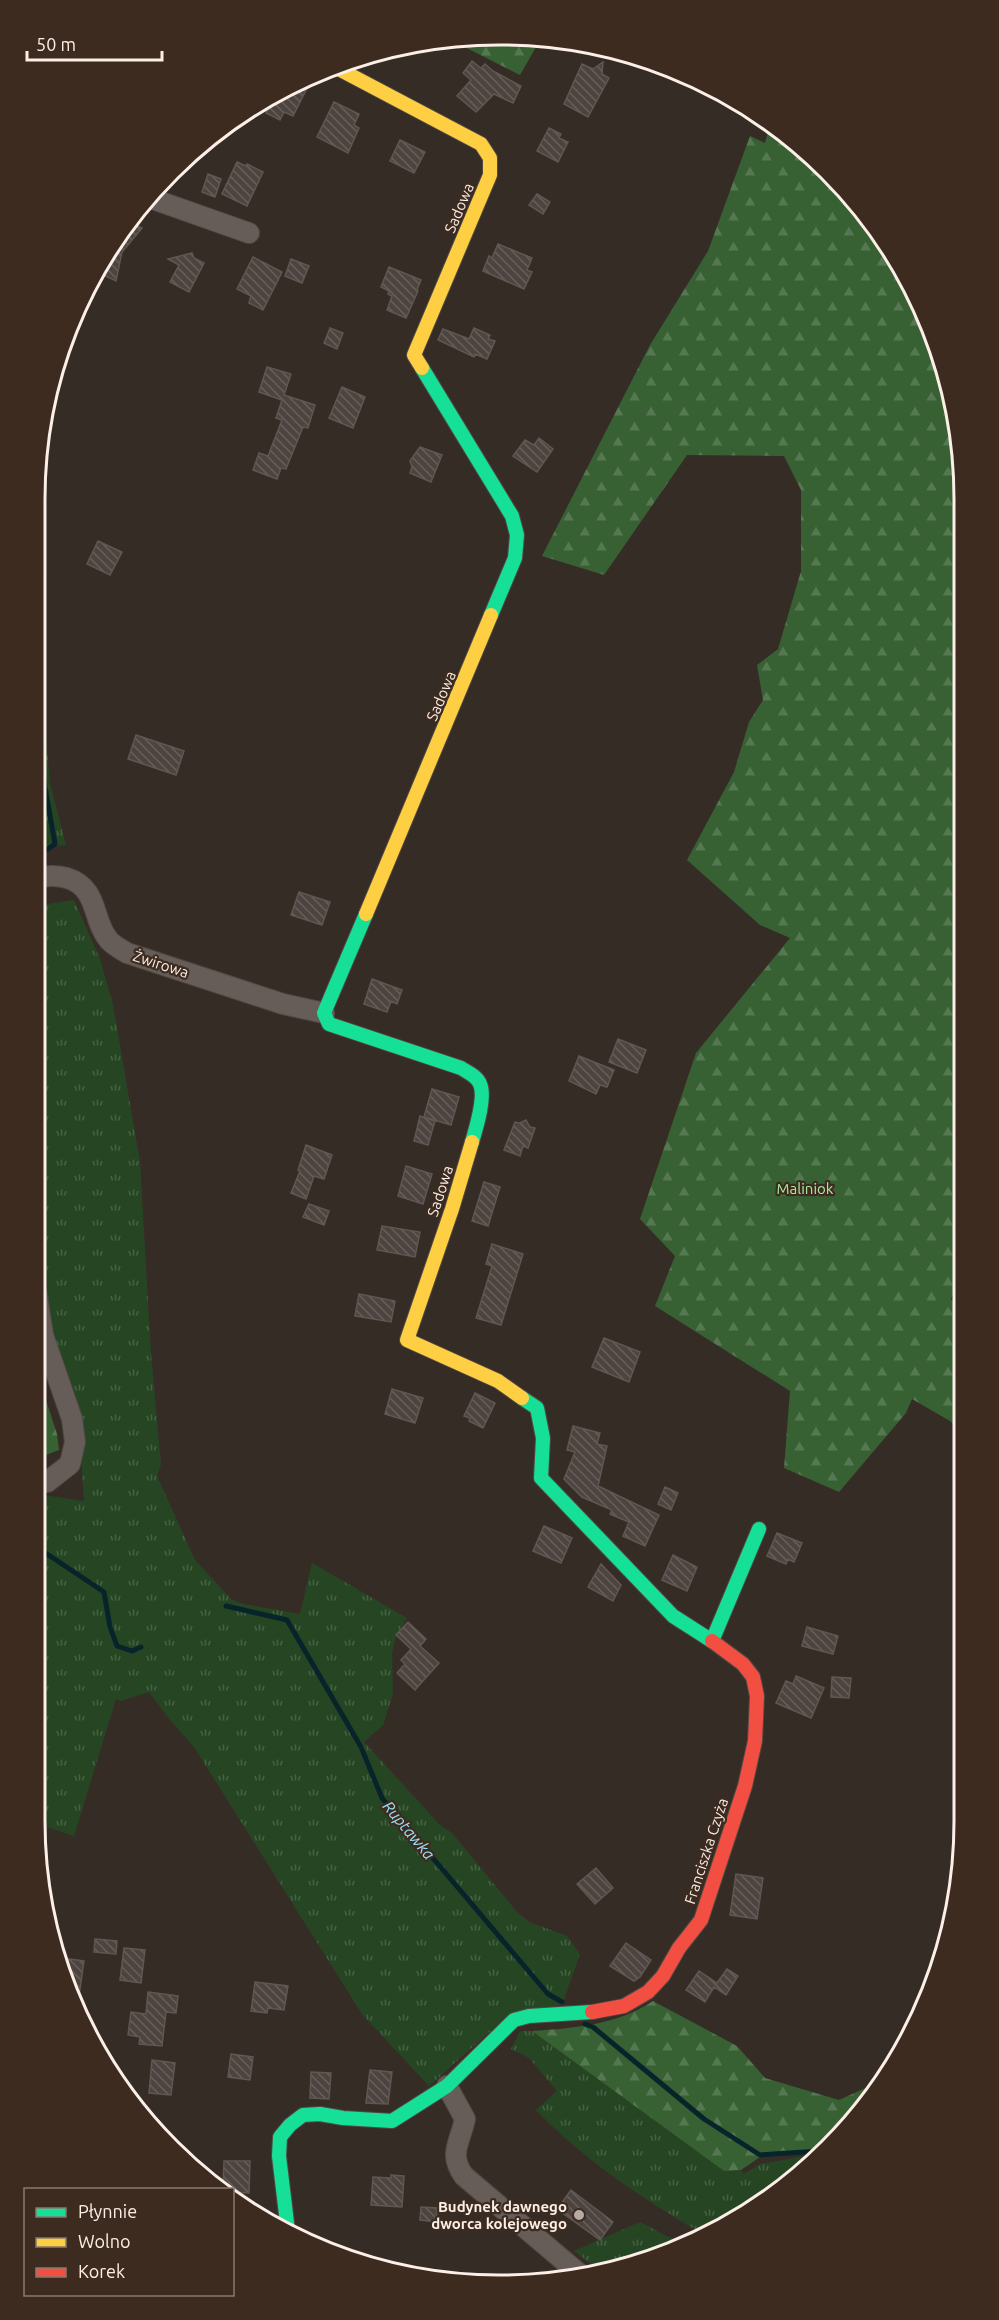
<svg xmlns="http://www.w3.org/2000/svg" width="999" height="2320" viewBox="0 0 999 2320" font-family="Ubuntu,sans-serif">
	<style>
		.grass { fill: url(#grass-tufts) }
		.forest { fill: url(#forest-firs) }
		.lines { fill: none; stroke-linecap: round; stroke-linejoin: round }
		.stream { stroke: #08242b; stroke-width: 5 }
		.building { fill: url(#building-back-hatch); stroke: #605752; stroke-width: 1.5 }
		.street-casing { stroke: #514943; stroke-width: 22 }
		.fast-casing { stroke: #514943; stroke-width: 16 }
		.slow-casing { stroke: #514943; stroke-width: 16 }
		.jam-casing { stroke: #514943; stroke-width: 16 }
		.street { stroke: #665d58; stroke-width: 20 }
		.fast { stroke: #16e098; stroke-width: 14 }
		.slow { stroke: #ffcf43; stroke-width: 14 }
		.jam { stroke: #f24e42; stroke-width: 14 }
		.poi-dot { fill: #b6aba3; stroke: #3d2b1f; stroke-width: 2 }
		.labels { text-anchor: middle; dominant-baseline: central; stroke-width: 4.5; stroke-linejoin: round; paint-order: stroke }
		.street-label { font-size: 15px; fill: #fbefe7; stroke: #3d2b1f }
		.park-label { font-size: 15px; fill: #a4ed9f; stroke: #3d2b1f }
		.poi-label { font-size: 15px; font-weight: bold; fill: #fbefe7; stroke: #3d2b1f; text-anchor: end }
		.water-label { font-size: 16px; font-style: italic; fill: #9ae0f6; stroke: #3d2b1f }
		.rim { fill: none; stroke: #fbefe7; stroke-width: 3 }
	</style>
	<defs>
		<pattern id="grass-tufts" width="24" height="20" patternUnits="userSpaceOnUse" patternTransform="scale(1.5)"><rect width="24" height="20" fill="#264623"/><path d="M3 7l-1-3M5 7V3M7 7l1-3M15 17l-1-3M17 17v-4M19 17l1-3" fill="none" stroke="#466143"/></pattern>
		<pattern id="forest-firs" width="22" height="20" patternUnits="userSpaceOnUse" patternTransform="scale(1.5)"><rect width="22" height="20" fill="#376033"/><path d="M5 1l3.5 6h-7zM16 11l3.5 6h-7z" fill="#557751"/></pattern>
		<pattern id="building-back-hatch" width="6" height="6" patternUnits="userSpaceOnUse" patternTransform="scale(1.5)"><rect width="6" height="6" fill="#4d433f"/><path d="M-1 5l2 2M0 0l6 6M5-1l2 2" fill="none" stroke="#685e5b"/></pattern>
	</defs>
	<rect width="100%" height="100%" fill="#362c26"/>
	<path class="grass" d="M35,634L43,698L50,784L66,845L35,848Z
		M74,900L100,959L113,1005L140,1162L151,1354L161,1464L157,1476L195,1560L231,1599L243,1604L300,1614L312,1563L407,1618L396,1636L392,1653L393,1693L383,1725L364,1742L440,1825L452,1833L517,1912L529,1922L567,1936L580,1954L562,2005L511,2013L429,2086L362,2014L194,1747L170,1720L149,1692L120,1701L116,1699L74,1836L35,1823V1494L84,1501L81,1456L42,1301L35,1259V906Z
		M520,2031H532L724,2171L741,2170L744,2174L760,2164L816,2154L732,2223L703,2234C643,2199 584,2160 536,2110L557,2091L529,2058L511,2049Z
		M640,2222L680,2243L602,2272L574,2251Z"/>
	<path class="forest" d="M469,35L537,38L540,40L520,75L449,39Z
		M770,124L849,193L929,321L960,438L963,1174L952,1196L963,1198V1261L951,1300L963,1301V1433L950,1421L912,1399L906,1413L839,1492L784,1468L790,1391L655,1306L675,1256L640,1219L696,1053L790,938L760,925L687,860L734,772L749,722L763,700L757,665L778,649L801,571V490L784,456L687,455L604,575L542,556L650,345L708,251L750,136L765,143Z
		M46,1400L57,1434L59,1450L35,1459V1401Z
		M653,2001L737,2046L765,2078L839,2100L883,2080L849,2127L819,2151L760,2157L741,2170L724,2171L532,2031C574,2028 617,2025 653,2001Z"/>
	<g class="lines">
		<path class="stream" d="M35,730L55,844L48,849
			M35,1546L104,1592L110,1627L117,1646L132,1651L141,1647
			M226,1606L287,1620L361,1747L382,1798L548,1994L562,2002
			M585,2024L593,2027L704,2119L760,2155L820,2151"/>
	</g>
	<path class="building" d="M472,61L481,68L485,64L493,71L521,86L513,103L494,94L476,112L457,96L471,80L463,73Z
		M603,62L602,74L609,78L588,117L564,104L582,64L593,69Z
		M294,82L307,88L293,116L284,112L280,120L266,113L275,94Z
		M334,102L359,114L354,125L359,128L348,153L317,137Z
		M549,128L561,134L559,138L568,142L558,162L537,151Z
		M400,140L425,152L414,173L390,161Z
		M237,162L246,166L247,164L263,172L247,206L222,194Z
		M208,174L221,179L215,197L202,192Z
		M537,194L550,202L543,214L529,205Z
		M129,222L142,228L122,252L116,281L95,271Z
		M498,244L532,258L527,270L532,272L524,289L483,271L489,256L492,258Z
		M192,253L194,258L204,263L189,292L170,282L179,265L168,259Z
		M253,257L282,272L263,310L249,303L251,296L237,289Z
		M291,259L309,266L302,283L285,276Z
		M389,267L421,280L417,290L418,291L406,318L387,310L392,296L388,294L389,291L381,287Z
		M330,328L343,333L337,349L324,343Z
		M474,328L490,335L488,339L495,341L487,359L475,354L474,357L438,340L443,329L469,339Z
		M267,367L291,374L284,395L315,405L308,428L303,427L286,469L281,468L277,479L253,470L259,453L268,456L282,420L276,418L282,400L259,392Z
		M342,387L365,397L353,428L329,418Z
		M539,438L553,449L537,472L513,456L525,440L534,445Z
		M420,447L442,455L431,482L410,473L412,467L410,461Z
		M98,541L122,552L110,575L87,564Z
		M136,735L184,751L176,775L128,759Z
		M299,892L330,902L322,925L291,915Z
		M372,979L402,990L397,1004L391,1001L387,1012L364,1004Z
		M618,1039L646,1050L637,1073L609,1062Z
		M579,1056L614,1070L607,1087L600,1085L596,1094L569,1081Z
		M432,1089L459,1097L451,1125L424,1117Z
		M420,1116L435,1121L428,1145L414,1141Z
		M526,1120L530,1127L535,1128L528,1148L523,1146L520,1156L504,1150L515,1122L520,1123Z
		M306,1145L332,1155L324,1179L314,1176L306,1199L291,1193L300,1171L298,1170Z
		M406,1166L432,1174L423,1204L398,1196Z
		M484,1182L500,1187L488,1226L472,1221Z
		M309,1204L329,1211L324,1225L303,1217Z
		M382,1226L420,1232L415,1257L377,1250Z
		M492,1244L523,1254L501,1325L476,1318L492,1266L486,1264Z
		M359,1294L395,1301L391,1322L355,1316Z
		M604,1338L640,1352L629,1382L592,1367Z
		M392,1389L423,1398L415,1423L385,1414Z
		M475,1393L495,1403L483,1428L469,1421L470,1418L464,1416Z
		M573,1426L600,1433L597,1444L607,1446L598,1486L659,1515L645,1546L623,1536L629,1522L610,1514L612,1510L582,1497L564,1479L575,1452L567,1450Z
		M665,1487L678,1493L671,1510L658,1504Z
		M544,1526L572,1538L561,1563L533,1551Z
		M777,1533L802,1543L794,1562L788,1559L786,1564L767,1556Z
		M673,1555L697,1567L687,1591L662,1580Z
		M601,1564L621,1585L613,1601L588,1587Z
		M408,1622L426,1639L420,1646L439,1663L415,1690L397,1673L405,1664L401,1660L411,1649L396,1635Z
		M807,1627L838,1636L833,1654L802,1646Z
		M796,1676L824,1688L811,1718L776,1703L786,1681L793,1684Z
		M832,1677L851,1678L849,1698L831,1697Z
		M596,1868L613,1888L595,1904L577,1884Z
		M736,1874L763,1878L757,1919L730,1915Z
		M95,1939L117,1941L116,1954L94,1952Z
		M626,1943L651,1960L640,1977L634,1981L610,1966Z
		M124,1948L145,1950L141,1983L120,1980Z
		M61,1958L84,1961L77,2010L59,1970Z
		M727,1969L738,1976L726,1995L714,1987L705,2002L686,1990L699,1971L717,1983Z
		M255,1982L288,1986L284,2010L268,2008L267,2013L251,2011Z
		M148,1992L178,1996L176,2013L166,2012L162,2046L139,2044L140,2037L128,2035L131,2012L146,2014Z
		M231,2054L253,2057L250,2080L228,2077Z
		M152,2060L175,2063L171,2095L149,2093Z
		M370,2070L392,2072L388,2104L366,2103Z
		M311,2072L331,2073L329,2099L310,2098Z
		M224,2161H250L249,2193L232,2192V2190L223,2187Z
		M391,2175L404,2176L402,2207L371,2205L373,2177L391,2178Z
		M571,2190L613,2222L600,2240L557,2209Z
		M421,2207L437,2208L436,2222L420,2220Z"/>
	<g class="lines">
		<defs>
			<path id="street" d="M147,197L249,233
				M35,879C46,875 55,875 67,878C99,888 92,920 108,939C112,945 121,949 127,953L283,1004L324,1013
				M35,1484L47,1482L70,1464L75,1442L72,1419L43,1335L35,1283
				M447,2086L465,2119C460,2143 448,2154 464,2176L583,2277"/>
			<path id="fast" d="M422,368L512,516L517,535L515,558L491,615
				M366,914L324,1013L329,1024L461,1068C467,1072 477,1076 480,1084C486,1097 476,1128 472,1142
				M522,1398L537,1408L543,1438L541,1478L673,1616L712,1641L759,1529
				M288,2231L279,2156L280,2137L290,2125L303,2115L320,2114L343,2118L392,2121L447,2086L514,2020L529,2016L592,2012"/>
			<path id="slow" d="M335,67L481,144L490,158V175L414,355L422,368
				M366,914L491,615
				M472,1142L452,1209L407,1340L498,1381L522,1398"/>
			<path id="jam" d="M592,2012L624,2006L648,1992L663,1976L679,1948L701,1920L745,1786L755,1741L757,1696L753,1677L743,1664L712,1641"/>
		</defs>
		<use href="#street" class="street-casing"/>
		<use href="#fast" class="fast-casing"/>
		<use href="#slow" class="slow-casing"/>
		<use href="#jam" class="jam-casing"/>
		<use href="#street" class="street"/>
		<use href="#fast" class="fast"/>
		<use href="#slow" class="slow"/>
		<use href="#jam" class="jam"/>
	</g>
	<circle class="poi-dot" cx="579" cy="2215" r="6"/>
	<g class="labels">
		<g class="street-label">
			<text transform="translate(459 208) rotate(-67)">Sadowa</text>
			<text transform="translate(441 696) rotate(-67)">Sadowa</text>
			<text transform="translate(161 964) rotate(18)">Żwirowa</text>
			<text transform="translate(440 1191) rotate(-72)">Sadowa</text>
			<text transform="translate(706 1851) rotate(-72)">Franciszka Czyża</text>
		</g>
		<g class="park-label">
			<text x="805" y="1188">Maliniok</text>
		</g>
		<g class="poi-label">
			<text x="567" y="2206">Budynek dawnego<tspan x="567" dy="17">dworca kolejowego</tspan></text>
		</g>
		<g class="water-label">
			<text transform="translate(409 1830) rotate(50)">Ruptawka</text>
		</g>
	</g>
	<path d="M0 0H999V2320H0ZM499 45H500A454 454 0 0 1 954 499V1821A454 454 0 0 1 500 2275H499A454 454 0 0 1 45 1821V499A454 454 0 0 1 499 45Z" fill="#3d2b1f" fill-rule="evenodd"/>
	<path class="rim" d="M499 45H500A454 454 0 0 1 954 499V1821A454 454 0 0 1 500 2275H499A454 454 0 0 1 45 1821V499A454 454 0 0 1 499 45Z"/>
	<rect x="24" y="2188" width="210" height="108" fill="#3d2b1f" stroke="#89796f" stroke-width="1.5"/>
	<rect x="36" y="2208" width="30" height="9" fill="#16e098" stroke="#89796f" stroke-width="1.5"/>
	<text x="78" y="2218" font-size="18" fill="#fbefe7">Płynnie</text>
	<rect x="36" y="2238" width="30" height="9" fill="#ffcf43" stroke="#89796f" stroke-width="1.5"/>
	<text x="78" y="2248" font-size="18" fill="#fbefe7">Wolno</text>
	<rect x="36" y="2268" width="30" height="9" fill="#f24e42" stroke="#89796f" stroke-width="1.5"/>
	<text x="78" y="2278" font-size="18" fill="#fbefe7">Korek</text>
	<path d="M27 51v9h135v-9" fill="none" stroke="#fbefe7" stroke-width="3"/>
	<text x="36" y="51" font-size="18" fill="#fbefe7" stroke="#3d2b1f" stroke-width="4.5" paint-order="stroke">50 m</text>
</svg>
